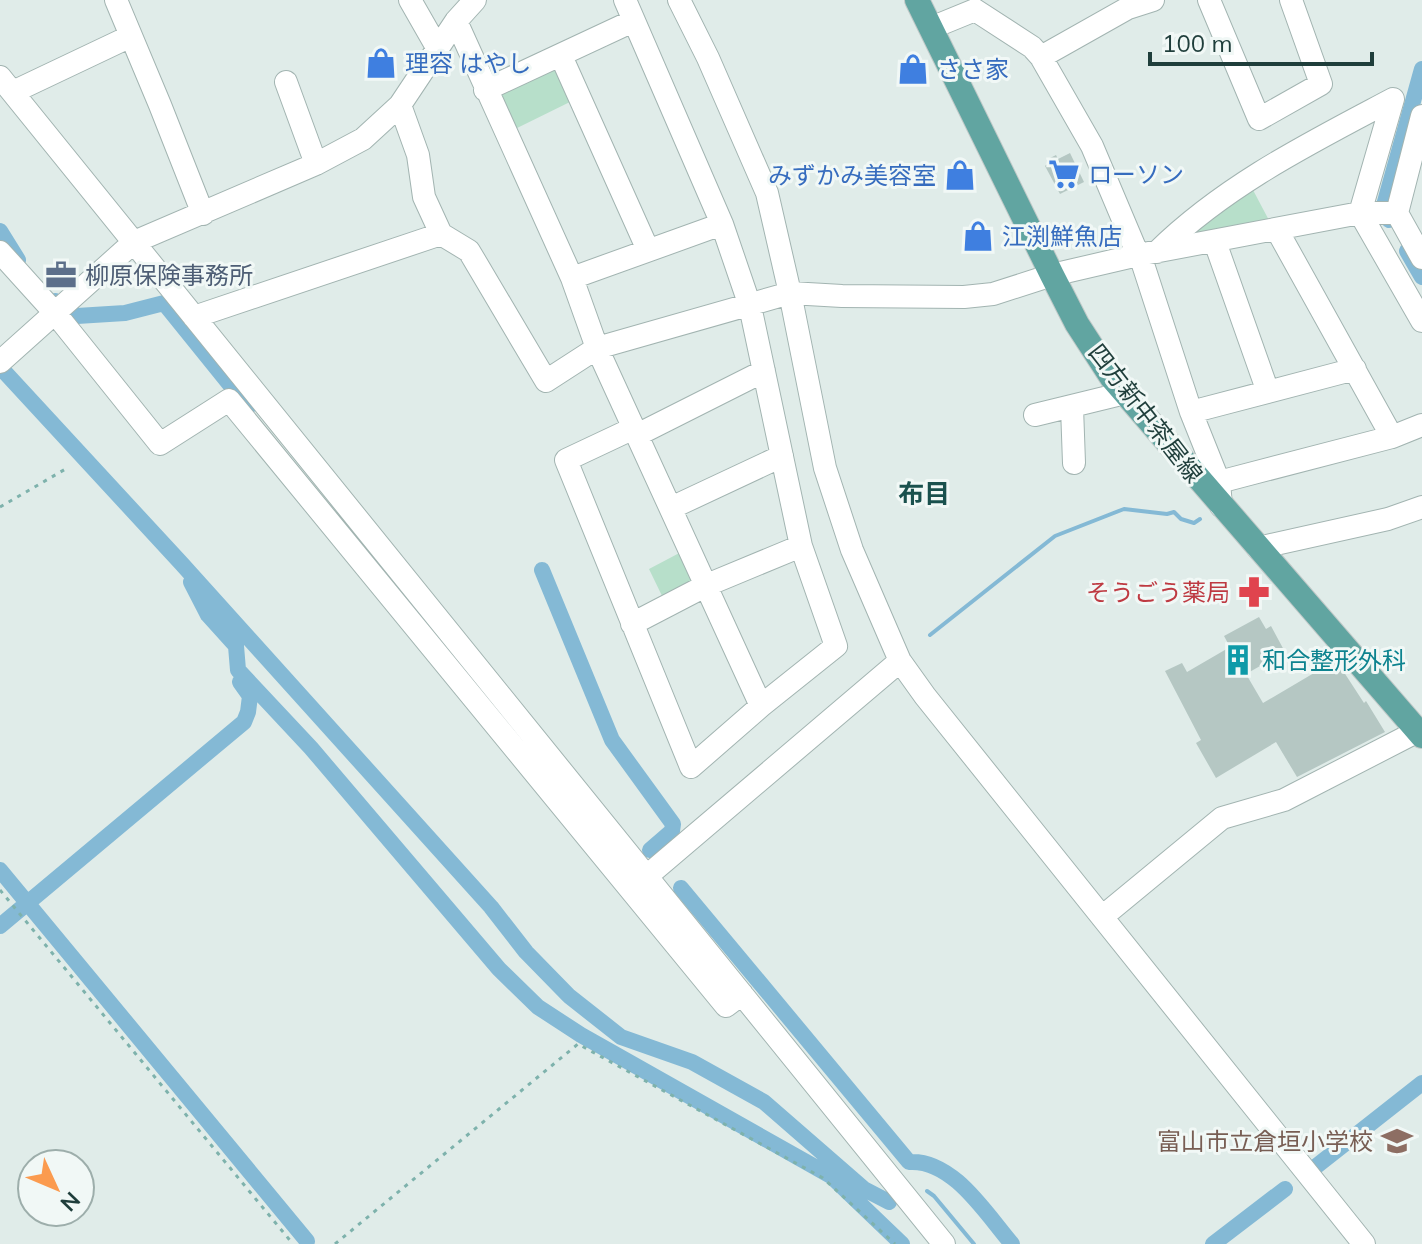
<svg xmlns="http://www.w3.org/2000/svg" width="1422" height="1244" viewBox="0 0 1422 1244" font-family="Mulish,'Noto Sans JP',sans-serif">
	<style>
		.green { fill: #b7dfca }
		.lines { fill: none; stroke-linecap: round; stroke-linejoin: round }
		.stream { stroke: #84b9d5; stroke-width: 4 }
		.canal { stroke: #84b9d5; stroke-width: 16 }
		.building { fill: #b5c7c3 }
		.minor-casing { stroke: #a2b4b1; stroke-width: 24 }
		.major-casing { stroke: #c0c9c8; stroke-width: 26 }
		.path { stroke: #7eb2ac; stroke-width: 3; stroke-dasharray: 4 6; stroke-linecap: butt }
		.minor { stroke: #fff; stroke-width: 22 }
		.major { stroke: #61a5a1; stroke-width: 24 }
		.labels { text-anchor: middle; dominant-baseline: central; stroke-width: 6; stroke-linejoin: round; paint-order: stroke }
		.shop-label { font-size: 24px; fill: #366cbe; stroke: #f1f8f6; text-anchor: start }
		.service-label { font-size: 24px; fill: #4e5e75; stroke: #f1f8f6; text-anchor: start }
		.street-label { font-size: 24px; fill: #1f3e3b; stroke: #f1f8f6 }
		.health-label { font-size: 24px; fill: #be3a42; stroke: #f1f8f6; text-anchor: end }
		.culture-label { font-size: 24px; fill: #0d838f; stroke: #f1f8f6; text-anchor: start }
		.education-label { font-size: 24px; fill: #785e54; stroke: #f1f8f6; text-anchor: end }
		.neighbourhood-label { font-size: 26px; font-weight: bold; fill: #1a514e; stroke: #f1f8f6 }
	</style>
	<rect width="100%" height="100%" fill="#e0ece9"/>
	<path class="green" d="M558,63L576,99L511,131L492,92Z
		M1253,190L1272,226L1168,246Z
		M685,550L699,582L664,600L649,569Z"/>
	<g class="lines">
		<path class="stream" d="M930,635L1055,536L1124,509L1167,514L1174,512L1181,519L1194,523L1200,519
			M927,1191L934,1196L974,1244"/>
		<path class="canal" d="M1389,220L1383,209L1422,69
			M0,231L18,260
			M1407,251L1422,277
			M55,301L77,316L125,313L164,303L248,407
			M0,367L181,563L491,907L526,952L569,996L621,1037L692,1062L764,1102L864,1189L889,1202
			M542,570L612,740L673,824L672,831L650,850
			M191,582L208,615L236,646L238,670L311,748L499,969L538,1007L581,1035L831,1176L902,1244
			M0,870L307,1241
			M681,888L909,1162C953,1159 986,1214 1012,1244
			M0,926L244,722L248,712L250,696L240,682
			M1314,1168L1422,1083
			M1213,1244L1285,1189"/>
	</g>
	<path class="building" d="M1070,153L1084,182L1060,194L1045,166L1047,164L1046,160L1056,155L1058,159Z
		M1259,617L1266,629L1271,626L1285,652L1246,674L1263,703L1336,660L1364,703L1366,701L1385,732L1297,777L1276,742L1216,778L1196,743L1201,740L1165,671L1182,663L1187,672L1230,647L1224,636Z"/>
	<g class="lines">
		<defs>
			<path id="minor" d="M116,0L160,105L203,214
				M410,0L438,49
				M679,0L708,58L767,193L790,293L825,468L852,550L900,661L925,696L1364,1244
				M1209,0L1259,119L1321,84L1291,0
				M456,21L572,278L597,348L761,706L836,646L801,546L750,306L722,224L625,0
				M931,28L975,10L1032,47L1041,57L1092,146L1138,255
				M561,56L648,250
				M1041,57L1128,8L1153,0
				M0,77L944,1244
				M286,82L316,164
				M485,90L633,21
				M13,92L131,36
				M400,105L418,155L424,197L441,234L469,251L546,381L597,348L790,293L842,296L964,297L993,294L1052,275L1138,255L1360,213H1397
				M1422,116L1397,213L1422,258
				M1277,230L1392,437L1422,425
				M1215,242L1268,392
				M0,252L55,313L160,444L229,400L726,1006L742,994
				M1157,252C1225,185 1310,143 1393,99L1360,213L1422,321
				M1140,255L1191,412L1219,482L1221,506
				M572,278L722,224
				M194,317L441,234
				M0,362L134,242L316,164L363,139L400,105L456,21L475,0
				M1072,407L1074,463
				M1191,412L1355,369
				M1035,415L1125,393
				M634,428L566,460L691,767L761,706
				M637,435L764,371
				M1219,482L1392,437
				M671,508L782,456
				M1258,548L1388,519L1422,507
				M632,624L707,585L801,546
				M647,876L900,661
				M1102,917L1222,818L1284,800L1418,731"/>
			<path id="major" d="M917,0L1052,275L1077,324L1112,378L1422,736"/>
		</defs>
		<use href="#minor" class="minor-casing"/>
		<use href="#major" class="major-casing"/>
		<path class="path" d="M0,507L69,467
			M0,890L293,1244
			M335,1244L578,1044L823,1178L895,1244"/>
		<use href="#minor" class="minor"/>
		<use href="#major" class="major"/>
	</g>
	<defs>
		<symbol id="shop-bare" viewBox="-9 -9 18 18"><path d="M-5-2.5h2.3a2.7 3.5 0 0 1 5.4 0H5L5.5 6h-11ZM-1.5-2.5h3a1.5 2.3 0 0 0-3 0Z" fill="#3f7fe0" stroke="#f1f8f6" stroke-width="2.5" paint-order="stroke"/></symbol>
		<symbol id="supermarket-bare" viewBox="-9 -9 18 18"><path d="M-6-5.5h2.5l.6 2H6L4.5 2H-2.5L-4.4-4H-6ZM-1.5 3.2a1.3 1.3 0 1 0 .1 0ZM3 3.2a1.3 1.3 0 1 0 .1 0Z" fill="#3f7fe0" stroke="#f1f8f6" stroke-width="2.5" paint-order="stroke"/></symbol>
		<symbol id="office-bare" viewBox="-9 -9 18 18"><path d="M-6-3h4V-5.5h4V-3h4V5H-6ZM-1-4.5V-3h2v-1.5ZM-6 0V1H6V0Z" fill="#5c6f8a" stroke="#f1f8f6" stroke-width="2.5" paint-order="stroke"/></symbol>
		<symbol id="pharmacy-bare" viewBox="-9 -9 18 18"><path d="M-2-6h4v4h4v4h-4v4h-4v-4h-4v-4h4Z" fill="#e0444e" stroke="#f1f8f6" stroke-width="2.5" paint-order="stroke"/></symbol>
		<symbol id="building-bare" viewBox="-9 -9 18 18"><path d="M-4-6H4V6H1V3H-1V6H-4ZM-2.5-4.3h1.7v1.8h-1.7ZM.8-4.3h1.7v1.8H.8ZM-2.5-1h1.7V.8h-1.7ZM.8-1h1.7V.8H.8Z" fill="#0f9aa8" stroke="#f1f8f6" stroke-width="2.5" paint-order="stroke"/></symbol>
		<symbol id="school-bare" viewBox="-9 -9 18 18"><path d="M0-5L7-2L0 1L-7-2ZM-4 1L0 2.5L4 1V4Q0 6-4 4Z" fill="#8d6e63" stroke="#f1f8f6" stroke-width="2.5" paint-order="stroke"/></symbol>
	</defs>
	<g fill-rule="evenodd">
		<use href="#shop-bare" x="359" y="41" width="44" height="44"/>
		<use href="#shop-bare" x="891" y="47" width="44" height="44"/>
		<use href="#supermarket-bare" x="1042" y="152" width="44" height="44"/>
		<use href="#shop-bare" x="938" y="153" width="44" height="44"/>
		<use href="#shop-bare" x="956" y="214" width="44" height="44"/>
		<use href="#office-bare" x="39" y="253" width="44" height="44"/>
		<use href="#pharmacy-bare" x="1232" y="570" width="44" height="44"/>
		<use href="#building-bare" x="1216" y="638" width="44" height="44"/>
		<use href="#school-bare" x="1375" y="1119" width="44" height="44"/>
	</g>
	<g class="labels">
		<g class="shop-label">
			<text x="405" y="63">理容 はやし</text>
			<text x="937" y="69">ささ家</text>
			<text x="1088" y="174">ローソン</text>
			<text x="936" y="175" text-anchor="end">みずかみ美容室</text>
			<text x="1002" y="236">江渕鮮魚店</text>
		</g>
		<g class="service-label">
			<text x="85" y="275">柳原保険事務所</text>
		</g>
		<g class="street-label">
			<text transform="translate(1146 413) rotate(52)">四方新中茶屋線</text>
		</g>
		<g class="health-label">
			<text x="1230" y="592">そうごう薬局</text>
		</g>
		<g class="culture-label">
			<text x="1262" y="660">和合整形外科</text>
		</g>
		<g class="education-label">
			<text x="1373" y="1141">富山市立倉垣小学校</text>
		</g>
		<g class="neighbourhood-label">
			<text x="924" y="493">布目</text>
		</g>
	</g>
	<g transform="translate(56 1188) rotate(134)"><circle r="38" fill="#f1f8f6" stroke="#9daeab" stroke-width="2"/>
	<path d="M0-6L14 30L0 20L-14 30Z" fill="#fb9b4f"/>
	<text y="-12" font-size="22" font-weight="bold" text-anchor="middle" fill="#1f3e3b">N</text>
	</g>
	<path d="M1150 52v12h222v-12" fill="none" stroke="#1f3e3b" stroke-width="4"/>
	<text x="1162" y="52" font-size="24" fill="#1f3e3b" stroke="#f1f8f6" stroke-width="6" paint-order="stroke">100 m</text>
</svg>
